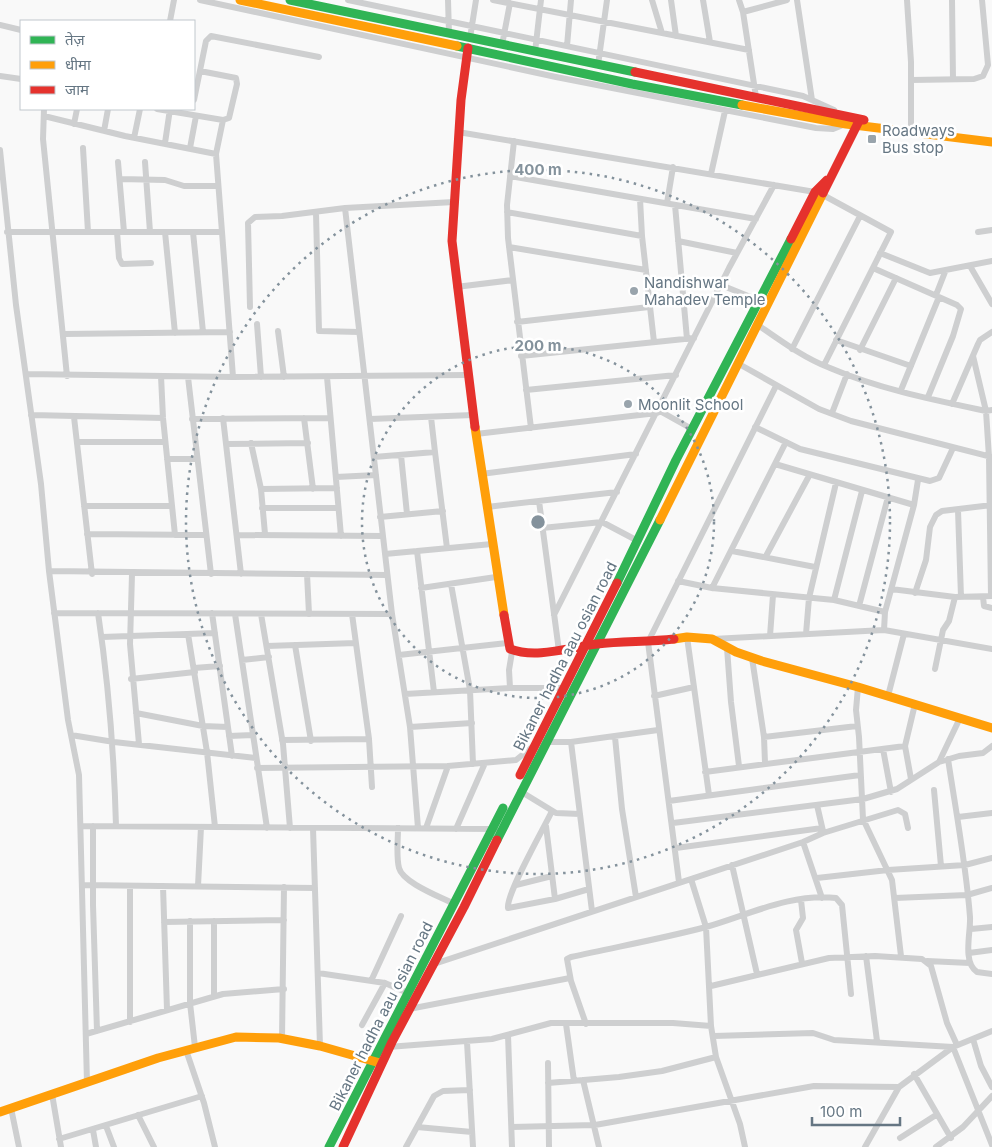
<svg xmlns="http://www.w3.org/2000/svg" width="992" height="1147" viewBox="0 0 992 1147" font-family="Inter,'Noto Sans Devanagari',sans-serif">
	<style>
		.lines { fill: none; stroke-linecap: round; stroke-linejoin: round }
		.street { stroke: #cecfd0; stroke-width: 6 }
		.fast { stroke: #30b455; stroke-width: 9 }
		.slow { stroke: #ff9f0a; stroke-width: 9 }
		.jam { stroke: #e5322d; stroke-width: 9 }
		.ring { fill: none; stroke: #84929c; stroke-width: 2.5; stroke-dasharray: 2.5 5 }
		.poi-dot { fill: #99a4ac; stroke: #fff; stroke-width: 2 }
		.labels { text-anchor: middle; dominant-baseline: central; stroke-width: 5; stroke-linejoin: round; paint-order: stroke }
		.poi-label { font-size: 15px; fill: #657683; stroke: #fff; text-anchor: start }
		.street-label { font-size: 15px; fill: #657683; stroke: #fff }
		.centre { fill: #84929c; stroke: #fff; stroke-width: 2.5 }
		.ring-label { font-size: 15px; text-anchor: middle; font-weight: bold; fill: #84929c; stroke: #fff; stroke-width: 5; stroke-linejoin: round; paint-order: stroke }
	</style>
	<rect width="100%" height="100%" fill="#f9f9f9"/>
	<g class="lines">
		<path class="street" d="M200,0L556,77L816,128L833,129L843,125
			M348,0L803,96L834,110
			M448,0L449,33
			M493,0L749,50
			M652,0L662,33
			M671,0L676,36
			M703,0L710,42
			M739,0L743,12
			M797,0L812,100
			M907,0L911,62V126
			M952,0L953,79
			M170,21L174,0
			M0,25L21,30
			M470,38L476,0
			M502,45L510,3
			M567,46L571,0
			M535,52L541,0
			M598,65L607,0
			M0,76L21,79
			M911,80L974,79L983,76L988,65L982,0
			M756,97L743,12L787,0
			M194,100L206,41L211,36L319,57
			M44,109L43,139L67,376
			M157,109L223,120L229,118L237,84L236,78L200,71
			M44,116L125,136L216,154
			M74,124L77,109
			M104,131L108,109
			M458,132L815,192
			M134,138L140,109
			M514,141L507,205L508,238L531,428
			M165,143L170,109
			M83,148L88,232
			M190,148L196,116
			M0,150L16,305L41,484L49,571L68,720L79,775L87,1083
			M118,162L124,232
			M145,162L150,232
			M711,174L725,111
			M510,176L756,219
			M120,179L165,180L184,186H218
			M823,195L891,232L824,365
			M640,199L642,236L654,342
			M667,203L673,167
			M675,205L687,339
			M345,208L392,614L410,727L418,828
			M507,212L642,236
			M316,213L319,331L359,332
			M7,232H222L233,377
			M117,232L119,258L122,264L151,263
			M165,232L175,333
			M193,232L203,332
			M222,232L216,154L223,120
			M978,232L992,230
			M678,241L737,253
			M509,247L646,270
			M880,253L930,273L992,261
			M970,266L992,304
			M873,268L957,305L961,309L953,336L928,397
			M721,285L758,300
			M456,287L513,280
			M936,295L945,272
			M250,307L248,223L255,217L282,216L345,208L454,202
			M517,322L649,307
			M257,324L261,377
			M758,325C781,341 804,358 830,368C879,389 934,400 986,411L992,410
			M278,331L284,377
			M64,334L230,332
			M836,340L911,366
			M792,349L860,216
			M860,350L896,278
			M521,356L694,338
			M973,356L986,411L989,457L991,596
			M739,364L819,409L851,421L992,457
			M26,374L233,377L467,375
			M161,376L163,418L175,535
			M188,377L211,574
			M327,377L341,536
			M526,390L676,375
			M901,390L939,297
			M952,404L978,344L980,340L992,332
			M658,410L692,429
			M832,413L847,374
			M31,415L163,418
			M74,417L92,574
			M431,417L435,452
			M223,418L241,574
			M304,418L313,489
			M192,419L330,418
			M370,419L473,415
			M755,427L800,449L930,481L939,478L953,448
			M476,434L657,413
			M77,442H165
			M251,443L261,489L265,534
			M226,444L308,443
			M401,455L407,514
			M374,457L435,452L447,548
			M167,459H197
			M775,464L914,505
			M481,474L636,454
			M336,477L376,475
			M261,489L337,488
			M539,501L559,651
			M84,506H172
			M487,507L617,492
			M262,508H338
			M958,510L961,597
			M380,517L443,511
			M542,528L602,522L638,541
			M87,534L206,535
			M237,535L383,536
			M417,551L434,692
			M732,551L815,567
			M385,554L492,544
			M766,556L809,476
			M49,571L387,575
			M132,574L130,644L139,744
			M307,574L309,614
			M678,581L712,588L834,600L885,612
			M451,584L470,690L473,764
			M421,588L496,577
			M712,588L786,442
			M891,589L955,597L992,596
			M915,593L926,560L930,527L936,515L942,511L992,505
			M983,597L984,606L992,608
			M834,600L862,491
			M859,606L888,497
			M54,613L392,614
			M98,613C109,686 114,753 116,826
			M212,613L232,756
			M235,614L267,828
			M261,614L283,744L290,828
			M352,614L369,739L372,787
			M554,615L729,268L774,185
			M884,630L885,612L914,505L918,480
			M188,634L207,752L215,827
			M806,634L809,598L836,483
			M770,636L773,595
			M102,637L215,633
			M687,637L709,795
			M713,639L884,630L992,649
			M295,645L311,741
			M267,646L356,643
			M727,648L731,702L739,766
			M399,655L507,643
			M752,658L764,737L765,763
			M242,660L269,657
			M194,668L220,666
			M935,669L943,630L949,621L955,597
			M131,679L195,672
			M858,687L856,710L859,737L863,819L892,880L901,956
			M510,688L509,670L512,652
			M405,694L510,688H565
			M654,696L694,687
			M888,696L904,634
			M136,713L203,726L228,727
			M410,727L472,723
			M71,735L114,742L256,758
			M229,736L253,735
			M615,737L622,809L636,897
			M764,737L857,726
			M282,740L369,739
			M546,742H571L658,730
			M571,742L592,911
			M883,749L891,792
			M948,759C956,812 966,864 970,917C971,932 962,962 977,972L992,974
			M939,762L960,718
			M257,768L448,766L516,760L531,748
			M705,772L905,746
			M911,779L905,746L915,704
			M934,790L941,866
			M520,791L556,813L580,814
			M669,801L860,775
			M817,805L823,831
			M552,811C544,828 506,894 508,908L555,899L589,889
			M958,817L992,813
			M673,823L863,799L897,789L939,762L959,756L983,753L992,746
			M81,826L495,829
			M93,826V905L97,1031
			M546,826L555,899
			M313,828L320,1046
			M398,828C398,841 396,856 399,868C403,883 441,897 454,904
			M426,828L448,766
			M456,829L485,763
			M803,842L822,898
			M676,848L822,828
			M732,865L757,974
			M817,878L888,870L965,865L992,858
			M691,879L706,927L711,1026L716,1057L740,1124L745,1147
			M679,882L648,642L776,386
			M82,885L315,888
			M516,885L552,876
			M163,886L167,1010
			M198,886L201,827
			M130,887V1022
			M895,898L967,895L992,888
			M801,900L803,918L796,930L802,963
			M190,921V1003L195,1047
			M214,921V996
			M164,922L284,920
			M971,929L992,927
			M969,953L992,950
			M866,956L877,1041
			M927,961L970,963
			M434,964L803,842L823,833L898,810L905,814L908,828
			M318,973L385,983L408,993
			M371,981L401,916
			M711,986L829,958L875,956L922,959L931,966L947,1023L957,1045
			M409,1009L570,978
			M566,1024L574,1081
			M586,1024L571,981L567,959L571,957C615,947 661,939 706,927C748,915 791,893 836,898L842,905L851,994
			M362,1025L385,983
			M86,1034L223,994L284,989
			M508,1035L512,1147
			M714,1036L813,1033L834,1040L953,1047L992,1145
			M282,1039L284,887
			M973,1039L981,1066L992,1087
			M467,1042L473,1147
			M388,1047L492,1039L551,1023H673L711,1026
			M186,1050L204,1103L215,1147
			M548,1063L549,1147
			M914,1074L951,1138
			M583,1080L599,1147
			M548,1083L619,1077L662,1071L716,1057
			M52,1094L61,1147
			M11,1108L19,1147
			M138,1115L154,1147
			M106,1126L114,1147
			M417,1127L472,1132
			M512,1127L595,1125L814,1086L899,1087
			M93,1130L96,1147
			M900,1138L936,1115
			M59,1139L202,1096
			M406,1147L434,1096L443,1091L470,1090
			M865,1147L899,1087L953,1047L992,1031
			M936,1147L963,1127L992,1096"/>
		<path class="fast" d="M290,0L635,72
			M457,46L632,84L742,105
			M617,583L676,460L791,239
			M497,840L660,520
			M329,1147L503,808"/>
		<path class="slow" d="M240,0L457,46
			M742,105L846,124L992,142
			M475,427L504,615
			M660,520L823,193
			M674,639L687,637L712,639L736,652L762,661L858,687L992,728
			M0,1112L158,1058L236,1037L279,1038L320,1046L380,1063"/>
		<path class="jam" d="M468,48L461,100L452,241L475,427
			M635,72L864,120
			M823,193L860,119
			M791,239L815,192L827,180
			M504,615L510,649C537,659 570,647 597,644C623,641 648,642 674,639
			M520,775L617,583
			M343,1147L392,1042L464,907L497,840"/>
	</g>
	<g class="ring">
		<circle cx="538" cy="522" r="176"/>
		<circle cx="538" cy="522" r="352"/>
	</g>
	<g class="poi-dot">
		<rect x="867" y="134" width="10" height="10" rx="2.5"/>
		<circle cx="634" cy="291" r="5"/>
		<circle cx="628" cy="404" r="5"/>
	</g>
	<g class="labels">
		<g class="poi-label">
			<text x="882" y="130">Roadways<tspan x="882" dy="17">Bus stop</tspan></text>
			<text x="644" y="282">Nandishwar<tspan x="644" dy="17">Mahadev Temple</tspan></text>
			<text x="638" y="404">Moonlit School</text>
		</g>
		<g class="street-label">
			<text transform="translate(565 656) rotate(-63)">Bikaner hadha aau osian road</text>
			<text transform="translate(381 1016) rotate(-63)">Bikaner hadha aau osian road</text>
		</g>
	</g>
	<circle cx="538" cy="522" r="8" class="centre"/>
	<g class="ring-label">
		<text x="538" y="175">400 m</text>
		<text x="538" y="351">200 m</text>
	</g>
	<rect x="20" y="20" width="175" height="90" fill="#ffffff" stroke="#c1c8cd"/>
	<rect x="30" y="36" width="25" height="8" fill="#30b455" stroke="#c1c8cd"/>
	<text x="65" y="45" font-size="15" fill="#657683">तेज़</text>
	<rect x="30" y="61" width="25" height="8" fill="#ff9f0a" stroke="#c1c8cd"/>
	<text x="65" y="70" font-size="15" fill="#657683">धीमा</text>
	<rect x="30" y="86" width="25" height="8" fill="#e5322d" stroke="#c1c8cd"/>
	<text x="65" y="95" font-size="15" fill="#657683">जाम</text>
	<path d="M812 1117v8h88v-8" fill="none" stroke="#657683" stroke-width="2.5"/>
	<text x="820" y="1117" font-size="15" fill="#657683" stroke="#ffffff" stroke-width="4" paint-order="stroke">100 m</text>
</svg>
